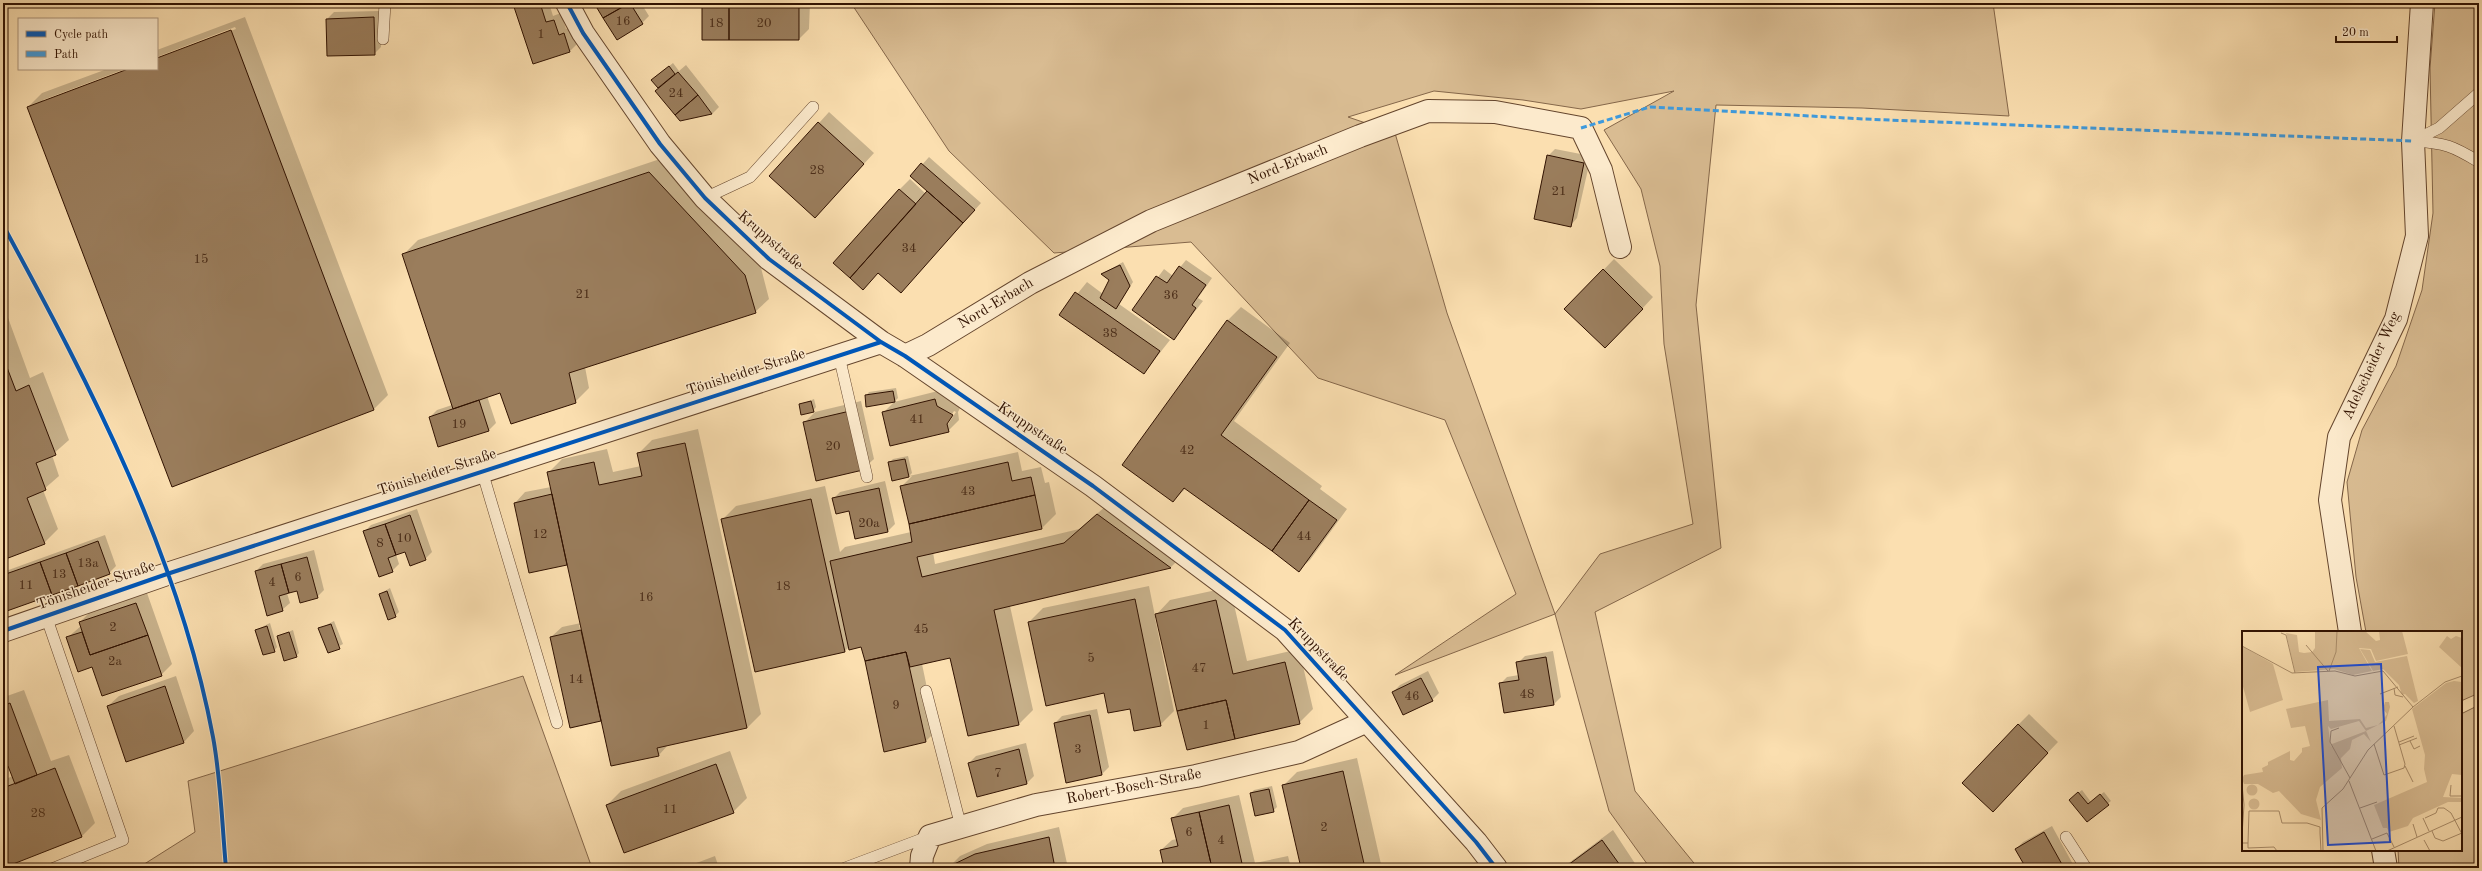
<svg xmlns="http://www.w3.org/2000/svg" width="2482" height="871" viewBox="0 0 2482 871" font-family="'Old Standard TT',serif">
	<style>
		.green { fill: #d9bc92; stroke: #85674a; fill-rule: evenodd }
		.shadow { fill: #0003; fill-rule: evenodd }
		.building { fill: #9a7d5c; stroke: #311201 }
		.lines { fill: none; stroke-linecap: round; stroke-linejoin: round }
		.lane-casing { stroke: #64452d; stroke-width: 12 }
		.street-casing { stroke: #64452d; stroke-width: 24 }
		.lane { stroke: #fceacc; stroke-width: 11 }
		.street { stroke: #fceacc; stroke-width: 22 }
		.quiet { stroke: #3e9add; stroke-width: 3; stroke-dasharray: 6 3; stroke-linecap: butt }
		.cycleway-casing { stroke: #fceacc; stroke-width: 6 }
		.cycleway { stroke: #0057b8; stroke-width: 4 }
		.labels { text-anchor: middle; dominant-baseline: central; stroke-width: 3; stroke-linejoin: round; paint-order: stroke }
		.number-label { font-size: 13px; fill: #4b2d18 }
		.street-label { font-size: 15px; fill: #311201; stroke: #fceacc }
		.inset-road { fill: none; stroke: #aa8d6a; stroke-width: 1 }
		.view { fill: #1d4ed8; fill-opacity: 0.15; stroke: #1d4ed8; stroke-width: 2 }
		.inset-edge { fill: none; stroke: #311201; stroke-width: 2 }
	</style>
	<rect width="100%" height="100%" fill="#fbdfb0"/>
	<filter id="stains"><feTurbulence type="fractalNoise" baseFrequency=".005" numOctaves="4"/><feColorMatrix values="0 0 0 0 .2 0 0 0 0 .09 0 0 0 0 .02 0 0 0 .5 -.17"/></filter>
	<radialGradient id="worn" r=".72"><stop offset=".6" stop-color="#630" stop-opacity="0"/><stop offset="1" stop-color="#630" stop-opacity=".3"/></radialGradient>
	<path class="green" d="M851,3H1993L2009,116L1862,108L1716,105L1696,305L1721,548L1595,612L1635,791L1698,868H1650L1609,811L1555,614L1395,675L1516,594L1445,420L1318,378L1191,242L1054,253L949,151ZM1434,91L1523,100L1581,109L1674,91L1604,130L1641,189L1660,266L1664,344L1693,524L1600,554L1555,614L1447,313L1395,133L1348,117Z
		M2435,3H2479V693L2461,701V632H2366L2356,577L2347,482L2362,430L2396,366L2422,290L2433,213L2430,68Z
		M523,676L592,868H138L195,832L188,781Z
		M2479,705V868H2399L2398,850H2461V714Z"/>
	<path class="shadow" d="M520,3H549L553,16L561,13L566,29L571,27L577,44L570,51L533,63L515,8Z
		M595,3H641L649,16L642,23L617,39Z
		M706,3H810L809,29L799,39L703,5Z
		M380,11L381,47L374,54L327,19L334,12Z
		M245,17L388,395L374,409L173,486L28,107L42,93L107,69H125L43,100V102L131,69H157V59L236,29L235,27L157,57V50Z
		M673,63L679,71L686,65L719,107L712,114L680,120L652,80Z
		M829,112L874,153L815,217L771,176Z
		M1555,149L1591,156L1577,218L1570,226L1548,156Z
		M929,157L981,203L911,281L899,190L910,179L926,194L929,191L912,176Z
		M663,158L759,260L769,299L755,312L585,367L589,388L575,402L501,392L487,396L496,423L489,430L439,446L430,417L437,410L452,405L404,254L418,240Z
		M1614,259L1653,297L1616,337L1566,309Z
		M1186,260L1212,278L1198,298L1203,301L1174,338L1134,310L1164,269L1173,276Z
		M1123,262L1133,282L1119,304L1170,340L1144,373L1061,314L1087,282L1103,294L1110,280L1102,274Z
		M3,304L30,378L43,372L69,440L52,455L59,476L43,490L58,529L44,543L3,559Z
		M1241,307L1290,343L1234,421L1322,486L1320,489L1347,509L1310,560L1299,570L1186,488L1173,501L1227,321Z
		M896,388L898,398L894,402L946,389L962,404L958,412L959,420L948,431L883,413L894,402L866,396L869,392ZM954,411L956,412L948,424H946Z
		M814,399L816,407L813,411L800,405Z
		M861,401L874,459L863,469L805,422L815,412Z
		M698,429L761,714L747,728L668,745L659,755L602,720L571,727L551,637L562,627L581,623L568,562L515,503L525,492L551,487L548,473L562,459L607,449L613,472L641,466L638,454L652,440ZM579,625H581L596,692H594Z
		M1018,452L1022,471L1041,467L1045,483L1049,482L1056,514L1042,528L933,552L935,564L1079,529L1112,501L1184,554L1171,567L1010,606L1033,710L1019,724L968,735L951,657L922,664L936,731L926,741L862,646H850L845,651L756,671L722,520L736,506L825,486L840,552L845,547L911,532L902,486L912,476L893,480L889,463L893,459L908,456L912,473L909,476Z
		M885,481L895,524L888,531L856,538L849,509L833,499L840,492Z
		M417,509L432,552L425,559L405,551L396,554L399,564L392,571L364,532L371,525Z
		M105,535L116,566L109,573L5,611L3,605V572Z
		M314,550L324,590L317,597L297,590L287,593L290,603L282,610L256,571L263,564Z
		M1149,586L1155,616L1170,600L1230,587L1247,661L1299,649L1313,709L1299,723L1157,618H1155L1174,711L1160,725L1104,692L1029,622L1043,608Z
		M390,588L399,612L395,616L380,594Z
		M147,593L172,664L161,675L92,666L67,638L81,626L80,622L90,612Z
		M334,621L343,644L328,652L319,629Z
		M270,623L277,647L274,651L256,630Z
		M293,630L299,653L296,656L278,636Z
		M1553,651L1561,697L1554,704L1500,684L1507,677L1519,675L1518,663L1525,656Z
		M1428,671L1439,693L1432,700L1393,692L1400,685Z
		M176,676L194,731L184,742L127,761L108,706L119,696Z
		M3,685L7,696L24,690L51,761L69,755L95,823L81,837L3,867V780L13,776L8,764L3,766Z
		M1097,709L1109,767L1102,774L1055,723L1062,716Z
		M2029,714L2058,742L2003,800L2018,725Z
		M1026,743L1034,776L1027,783L977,796L969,763L976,756Z
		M730,751L747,798L733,812L607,805L621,791Z
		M1357,758L1381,864L1377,868H1302L1283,786L1297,772Z
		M1272,786L1277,807L1273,811L1251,793L1254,790Z
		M2082,790L2091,802L2104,792L2111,801L2087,821L2073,797Z
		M1239,795L1255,863L1288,856L1291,868H1165L1161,850L1172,840L1177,839L1173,818L1183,808Z
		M2052,826L2075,868H2027L2016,849L2023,842Z
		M1059,827L1068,868L949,867L960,856L987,844Z
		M1613,830L1638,868L1642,865L1644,868H1562Z
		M715,856L719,868H683Z
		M887,866L888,868H881Z"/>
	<path class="building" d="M527,3H540L546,22L554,20L559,35L564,33L570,52L533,64L514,7Z
		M594,3H629L603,18Z
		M630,3L643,24L617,40L603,18Z
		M729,3H799V5H729Z
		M702,5H729V40H702Z
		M729,5H799V40H729Z
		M374,17L375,55L327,56L326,19Z
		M231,30L374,410L172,487L27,107L128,69H157V58Z
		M669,66L675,74L658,88L651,80Z
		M678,72L698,95L675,115L655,91Z
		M698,95L712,114L680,121L675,115Z
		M818,122L864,164L815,218L769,176Z
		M1547,155L1584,163L1571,227L1534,219Z
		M921,163L975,210L963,223L910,176Z
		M649,172L745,275L756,313L569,373L576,403L511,424L500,393L453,409L402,254Z
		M899,189L916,204L850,278L833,263Z
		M927,191L963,223L901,293L878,273L863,290L850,278Z
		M1120,265L1130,286L1116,309L1100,298L1109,280L1101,274Z
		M1179,266L1206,285L1192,305L1196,308L1174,340L1132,310L1156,276L1167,283Z
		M1603,269L1643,309L1605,348L1564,309Z
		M1075,292L1160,351L1144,374L1059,315Z
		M1227,320L1277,357L1221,435L1309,500L1272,551L1184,488L1173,502L1122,465Z
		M3,357L16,391L29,385L56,455L36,463L46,490L27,498L45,544L3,560Z
		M893,391L895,402L866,407L865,395Z
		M935,399L937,406L953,415L947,424L949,432L890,446L882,412Z
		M479,400L489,431L438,447L429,417Z
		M811,401L814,412L801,415L799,404Z
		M850,411L863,470L816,481L803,422Z
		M685,443L747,728L657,748L659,756L611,766L547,472L594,462L599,485L642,476L637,453Z
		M905,459L909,477L892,481L888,462Z
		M1008,462L1012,481L1031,477L1035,495L909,524L900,486Z
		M879,488L888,532L855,539L849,511L836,514L832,498Z
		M552,494L567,565L529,573L514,503Z
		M1035,495L1042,529L917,557L922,577L1064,543L1097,514L1171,568L994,610L1019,725L968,736L950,658L910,667L906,652L865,661L861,647L849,650L830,561L912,542L909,524Z
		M811,499L845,652L755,672L721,519Z
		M1309,500L1337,520L1299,572L1272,551Z
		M410,515L426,560L410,566L405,552L396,555L385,524Z
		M385,524L396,555L388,558L393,572L379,577L363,531Z
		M98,541L110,574L78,586L66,553Z
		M66,553L78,586L52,595L40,562Z
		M307,557L318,598L300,603L297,591L289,593L281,564Z
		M40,562L52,595L4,612L3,575Z
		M281,564L289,593L279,596L283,611L267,616L255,571Z
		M387,591L396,617L388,620L379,594Z
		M1135,599L1161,726L1134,731L1130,709L1108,713L1104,693L1046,706L1028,622Z
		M1216,600L1233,674L1285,662L1300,724L1235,739L1226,700L1177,711L1155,614Z
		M136,603L148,635L90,655L79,622Z
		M331,624L340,649L328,653L318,628Z
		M267,626L275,652L263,655L255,630Z
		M581,630L601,721L570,728L550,637Z
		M82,632L90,655L148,635L162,676L102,696L92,667L78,672L66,637Z
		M289,632L297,657L284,661L277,636Z
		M906,652L926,742L884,752L865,661Z
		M1546,657L1554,705L1504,713L1499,683L1519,680L1516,662Z
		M1421,678L1433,701L1403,715L1392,692Z
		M165,686L184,743L126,762L107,706Z
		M1226,700L1235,739L1187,750L1177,711Z
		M10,703L37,775L15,784L8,766L3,768V706Z
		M1090,715L1102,775L1066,783L1054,723Z
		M2018,724L2048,753L1993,812L1962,783Z
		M1019,749L1027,784L977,797L968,763Z
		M716,764L734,813L624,853L606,805Z
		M55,768L82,837L3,868V788Z
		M1343,771L1365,868H1301L1282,785Z
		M1269,789L1274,812L1255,816L1250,793Z
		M2078,792L2088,804L2100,794L2109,805L2087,822L2069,800Z
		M1229,805L1243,868H1212L1199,812Z
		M1199,812L1212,868H1164L1160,850L1178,846L1171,818Z
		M2044,832L2064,868H2026L2015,849Z
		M1049,837L1055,868L948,867L975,854Z
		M1602,840L1622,868H1564Z"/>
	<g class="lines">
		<defs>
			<path id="lane" d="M383,39L385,3
				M2413,141L2439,128L2479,93
				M2414,141C2445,143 2453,146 2479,162
				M705,198L750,177L813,107
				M839,356L867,477
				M482,471L557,723
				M46,616L123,840L54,868
				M926,691L961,827
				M2066,837L2086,868
				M845,868L930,836"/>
			<path id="street" d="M567,3L583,33L660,144L705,198L769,259L881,342L905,356L1093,486L1285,630L1476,842L1496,868
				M905,356L928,345L1030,283L1151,221L1360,136L1428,111L1495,112L1581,128L1601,170L1620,247
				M3,631L167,574L881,342
				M2350,632L2330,500L2339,437L2396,319L2417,236L2413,141L2422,3
				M2383,850L2386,868
				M921,868L922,856L930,836L1036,805L1196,776L1299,752L1367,721"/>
		</defs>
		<use href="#lane" class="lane-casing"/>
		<use href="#street" class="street-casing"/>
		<use href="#lane" class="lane"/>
		<use href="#street" class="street"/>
		<path class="quiet" d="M1581,128L1650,107L1864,119L2413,141"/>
		<defs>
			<path id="cycleway" d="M567,3L583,33L660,144L705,198L769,259L881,342L905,356L1093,486L1285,630L1476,842L1496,868
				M3,225C91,387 179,555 213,737C221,780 222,825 226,868
				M3,631L167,574L881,342"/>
		</defs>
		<use href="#cycleway" class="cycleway-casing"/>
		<use href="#cycleway" class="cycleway"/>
	</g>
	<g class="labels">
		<g class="number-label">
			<text x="623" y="21">16</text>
			<text x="716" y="23">18</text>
			<text x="764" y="23">20</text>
			<text x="541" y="34">1</text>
			<text x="676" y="93">24</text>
			<text x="817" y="170">28</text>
			<text x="1559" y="191">21</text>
			<text x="909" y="248">34</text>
			<text x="201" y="259">15</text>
			<text x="583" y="294">21</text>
			<text x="1171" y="295">36</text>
			<text x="1110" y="333">38</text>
			<text x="917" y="419">41</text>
			<text x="459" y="424">19</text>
			<text x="833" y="446">20</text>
			<text x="1187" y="450">42</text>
			<text x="968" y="491">43</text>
			<text x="869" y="523">20a</text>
			<text x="540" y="534">12</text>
			<text x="1304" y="536">44</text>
			<text x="404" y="538">10</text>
			<text x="380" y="543">8</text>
			<text x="88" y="563">13a</text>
			<text x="59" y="574">13</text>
			<text x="298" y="577">6</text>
			<text x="272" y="582">4</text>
			<text x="26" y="585">11</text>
			<text x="783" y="586">18</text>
			<text x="646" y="597">16</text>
			<text x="113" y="627">2</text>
			<text x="921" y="629">45</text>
			<text x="1091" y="658">5</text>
			<text x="115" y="661">2a</text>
			<text x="1199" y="668">47</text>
			<text x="576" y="679">14</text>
			<text x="1527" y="694">48</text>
			<text x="1412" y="696">46</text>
			<text x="896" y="705">9</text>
			<text x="1206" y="725">1</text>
			<text x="1078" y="749">3</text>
			<text x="998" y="773">7</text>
			<text x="670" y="809">11</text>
			<text x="38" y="813">28</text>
			<text x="1324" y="827">2</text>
			<text x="1189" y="832">6</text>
			<text x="1221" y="840">4</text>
		</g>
		<g class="street-label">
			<text transform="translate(1288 165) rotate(-22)">Nord-Erbach</text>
			<text transform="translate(770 241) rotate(41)">Kruppstraße</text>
			<text transform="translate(996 304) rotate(-31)">Nord-Erbach</text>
			<text transform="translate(2372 366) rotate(-65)">Adelscheider Weg</text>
			<text transform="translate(746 373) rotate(-18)">Tönisheider Straße</text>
			<text transform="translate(1032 429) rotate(34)">Kruppstraße</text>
			<text transform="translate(437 473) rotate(-18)">Tönisheider Straße</text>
			<text transform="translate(96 586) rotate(-19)">Tönisheider Straße</text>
			<text transform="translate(1318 650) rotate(46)">Kruppstraße</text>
			<text transform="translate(1134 787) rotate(-11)">Robert-Bosch-Straße</text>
		</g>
	</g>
	<g transform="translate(2242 631)">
		<rect width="220" height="220" fill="#fbdfb0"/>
		<path d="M73,0H123L134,10L138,9L137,0H160L166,23L134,30L129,18L117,17L130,40L111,44L92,38L53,41L44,2L55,4L57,21L62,22L70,21L73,17ZM205,5L209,8L214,5L220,7V37L197,16ZM0,15L31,33L41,69L8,81L0,52ZM118,18L128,19L133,31L165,25L176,70L172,72L163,63L160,64L157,54L141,38L131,40ZM212,50L220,51V144L210,143L201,166L220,167V171H206L171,187L166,195L147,201L145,197H141L132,174L185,151L182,138L183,124L170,78L204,52ZM86,69L87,90L118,88L124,97L136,94L141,89L145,83L141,78L143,71H147L148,76L144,90L124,100L129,111L122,103L110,109L108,118L99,127L100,137L78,156L74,169L79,189L59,183L37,160L31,162L16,153H2L0,148L2,144L21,141L20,137L26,134V131L48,120V129L52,130L60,121V117L68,115L63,95L49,97L44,78ZM117,90L124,100L90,113L89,116L86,95L89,98ZM4.5 159a5.5 5.5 0 1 1 11 0a5.5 5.5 0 1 1-11 0ZM6.5 173a5.5 5.5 0 1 1 11 0a5.5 5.5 0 1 1-11 0Z" fill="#d9bc92" fill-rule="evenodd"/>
		<path class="inset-road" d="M39,2L44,4L53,42M64,14L86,40M0,15L50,42L93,40L113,45L141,40L171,76M87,40L94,21L95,0M152,57L153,64L161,66M138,63L156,56M97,97L89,100L88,111L108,147M168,110L172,118L178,115M157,111L172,105M132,113L142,144L162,137L163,133L152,95M157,114L175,107M163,135L171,151M107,150L134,220M0,153L2,174L0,204M209,154L208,165H220M118,177L135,171M181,187L187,200M183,187L194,182L196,177H202L209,182L220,203M171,193L175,206M190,200L193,207L201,210L220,202M78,202L79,220M130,208L145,202L152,216M182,209L188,220M0,212H6V217L32,216L35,220M6,212L7,180H37L40,192H65L78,196V202M81,220L80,177L101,158L126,119L171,76L203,51L220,45M145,220L220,186"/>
		<path class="view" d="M139,33L148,211L86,214L76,36Z"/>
		<rect width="220" height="220" class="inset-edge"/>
	</g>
	<rect width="2482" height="871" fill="none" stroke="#fbdfb0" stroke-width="16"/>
	<rect x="4" y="4" width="2474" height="863" fill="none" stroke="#311201" stroke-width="2"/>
	<rect x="8" y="8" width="2466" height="855" fill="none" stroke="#311201"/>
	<rect x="18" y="18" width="140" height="52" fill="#fceacc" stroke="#ab947b"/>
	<rect x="26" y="31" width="20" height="6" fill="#0057b8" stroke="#ab947b"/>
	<text x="54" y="38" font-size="12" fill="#311201">Cycle path</text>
	<rect x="26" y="51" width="20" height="6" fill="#3e9add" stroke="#ab947b"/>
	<text x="54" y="58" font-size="12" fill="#311201">Path</text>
	<path d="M2336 36v6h61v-6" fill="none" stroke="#311201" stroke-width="2"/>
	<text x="2342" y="36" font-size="12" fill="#311201" stroke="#fceacc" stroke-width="3" paint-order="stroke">20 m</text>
	<rect width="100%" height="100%" filter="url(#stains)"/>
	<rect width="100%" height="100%" fill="url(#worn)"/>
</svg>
